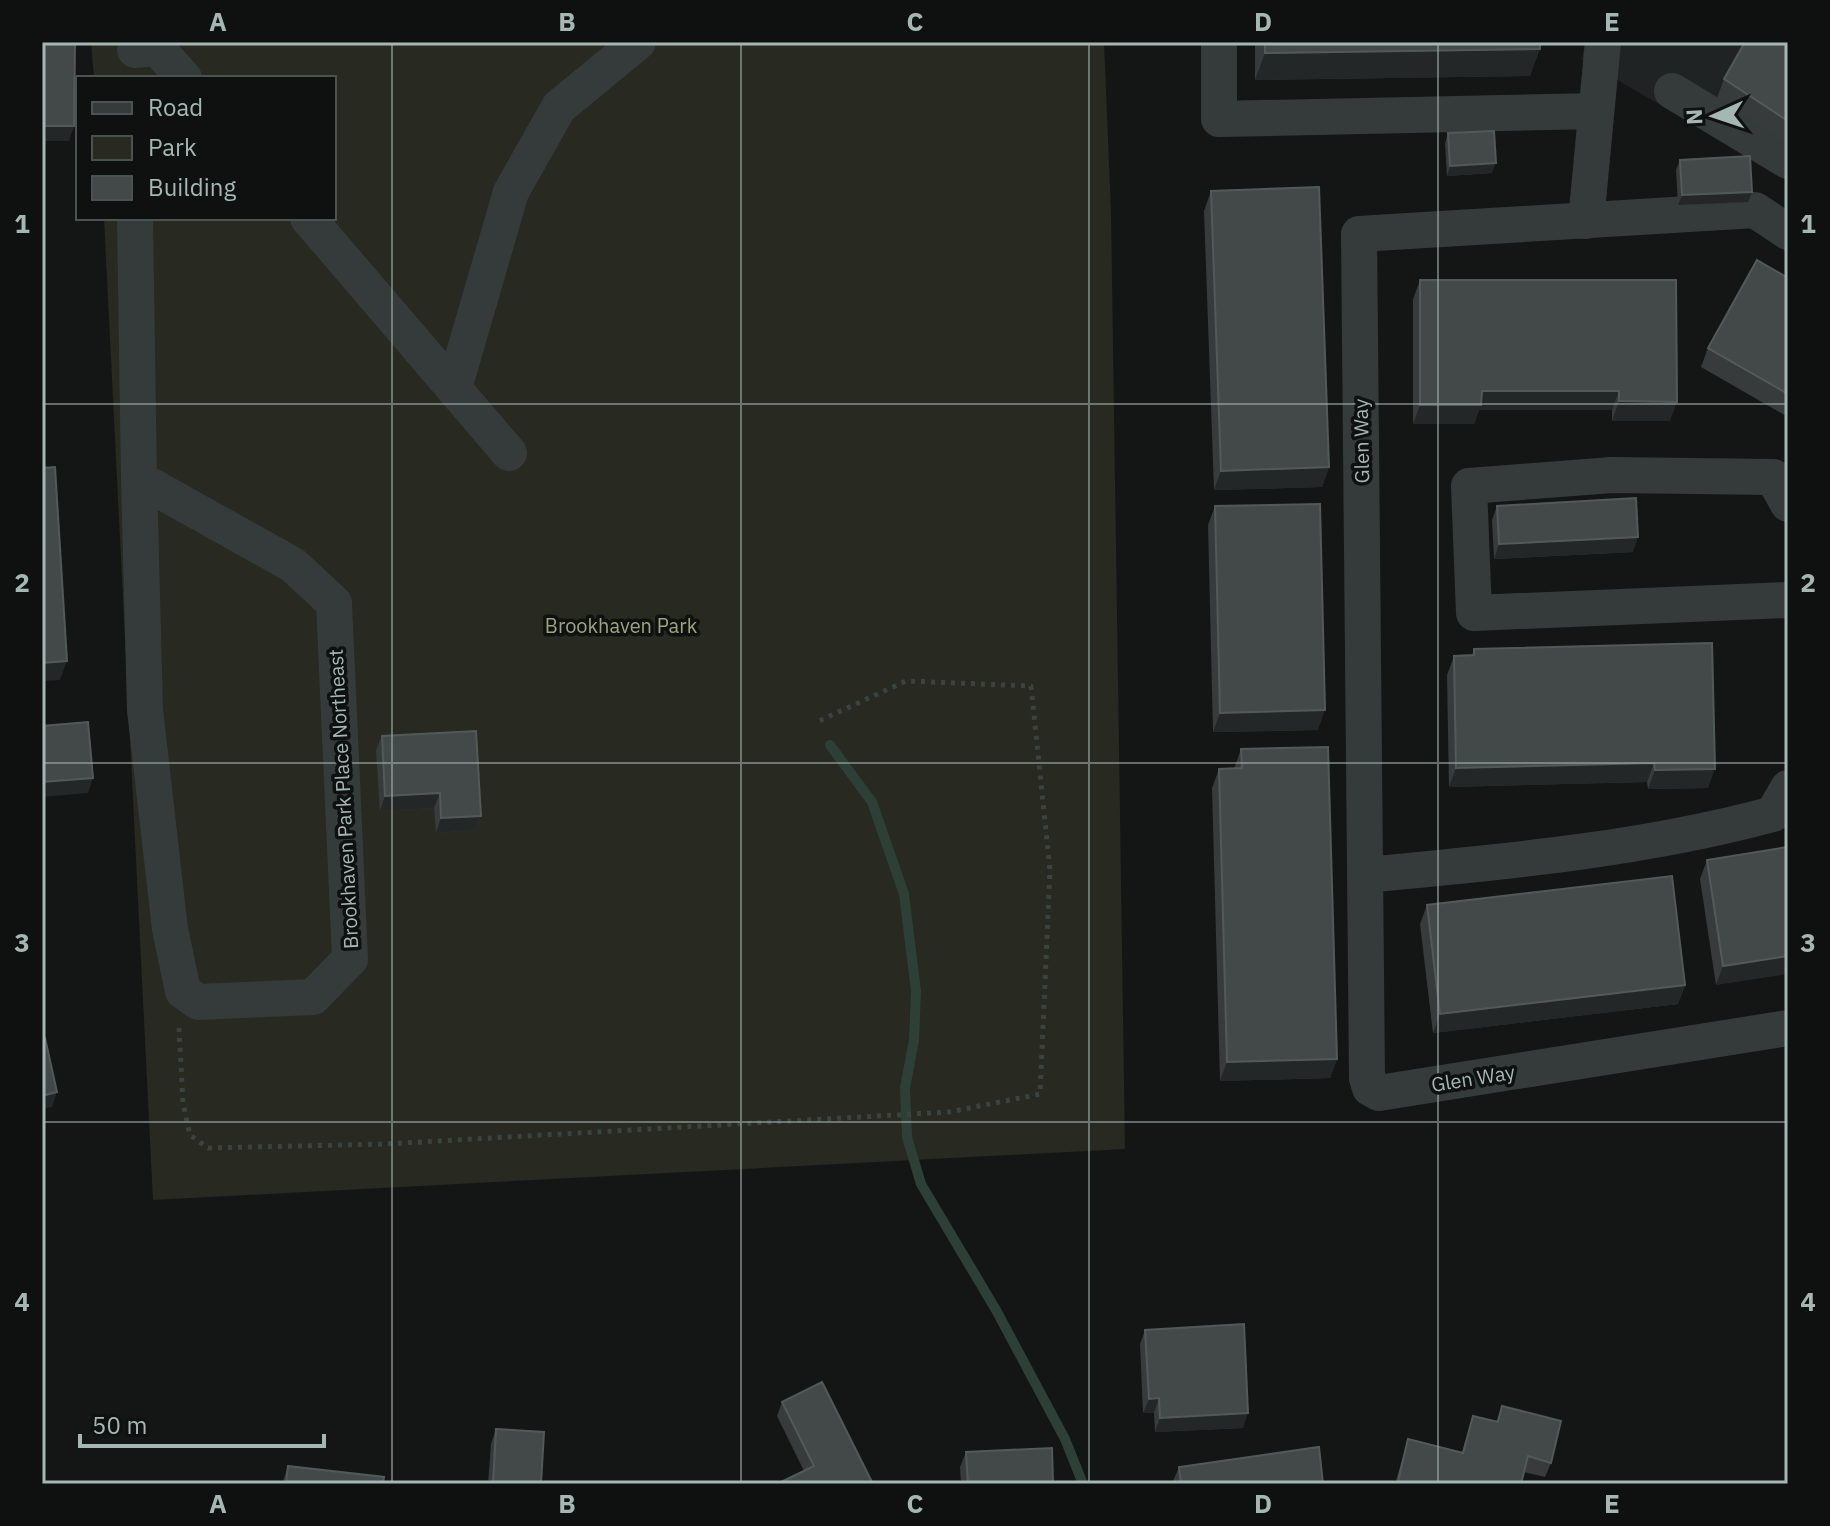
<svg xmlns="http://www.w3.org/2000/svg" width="1830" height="1526" viewBox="0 0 1830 1526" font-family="'IBM Plex Sans',sans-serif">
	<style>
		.built { fill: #202323 }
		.green { fill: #282920 }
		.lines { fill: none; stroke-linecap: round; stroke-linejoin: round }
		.stream { stroke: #2d4037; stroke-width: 10 }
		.path { stroke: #3b4341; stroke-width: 5; stroke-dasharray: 4 6; stroke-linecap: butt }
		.minor { stroke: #353b3b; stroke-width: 36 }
		.wall { fill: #373b3b }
		.shaded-wall { fill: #242727 }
		.building { fill: #434948; stroke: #525a59; stroke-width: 2 }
		.grid { fill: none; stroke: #a5b7b3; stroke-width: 2; stroke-opacity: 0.55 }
		.labels { text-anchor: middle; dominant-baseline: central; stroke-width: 7; stroke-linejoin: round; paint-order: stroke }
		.street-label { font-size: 20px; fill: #a5b7b3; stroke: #0f1111 }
		.park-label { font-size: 20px; fill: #9ea47b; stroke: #0f1111 }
		.neatline { fill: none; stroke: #a5b7b3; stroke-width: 3 }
		.grid-label { font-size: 26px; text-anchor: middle; font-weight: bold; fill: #a5b7b3 }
	</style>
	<rect width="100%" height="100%" fill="#141616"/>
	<path class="built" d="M1585,42H1788V180L1582,59Z"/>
	<path class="green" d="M91,42H1104L1111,212L1125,1149L153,1200L104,218H334V78H94Z"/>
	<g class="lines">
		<path class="stream" d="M830,745L872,802L904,894L916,991L914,1040L905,1088L907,1137L921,1184L996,1310L1065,1439L1083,1484"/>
		<path class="path" d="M179,1028L183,1103L190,1135L208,1148L385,1144L949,1112L1040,1094L1050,870L1031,686L906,681L819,721"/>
		<path class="minor" d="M1219,42V119L1595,111
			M135,50L157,48L184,78
			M1672,91L1788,161
			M135,218L139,479
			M308,218L509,453
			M1586,221L1603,42
			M1788,232L1755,210L1359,234L1367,1078L1370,1088L1379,1093L1788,1028
			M454,388L511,192L559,107L638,42
			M139,479L293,565L334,603L350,959L313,997L198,1002L183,991L170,929L145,710Z
			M1788,504L1773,477L1612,475L1469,486L1474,613L1788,600
			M1365,875C1502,862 1640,850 1773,814L1788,788"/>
	</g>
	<path class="wall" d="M1255,42H1540L1530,76L1255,80Z
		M1788,42V132L1783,141L1717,98L1724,79Z
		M1448,133L1492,173L1447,176L1445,143Z
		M1680,160L1748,202L1678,205L1676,170Z
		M1211,191L1329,467L1322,487L1214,490L1204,211Z
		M1788,278V417L1701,367L1708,348Z
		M1420,280L1670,421H1612V410H1479L1474,424H1413V299Z
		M1215,506L1318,730L1213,732L1208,525Z
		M1497,506L1633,552L1494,559L1492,520Z
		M1474,649L1708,788L1648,789L1647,782L1449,787L1447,675L1454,656L1472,655Z
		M382,736L481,816L475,830L436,833L434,808L380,811L376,750Z
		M1241,749L1337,1059L1330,1078L1220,1081L1212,788L1219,769H1234Z
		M1788,847L1716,985L1700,879L1707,860Z
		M1427,905L1685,985L1678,1004L1433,1033L1420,924Z
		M1145,1330L1243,1428L1155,1432L1154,1413H1143L1140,1344Z
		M782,1402L873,1484L804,1471L777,1416Z
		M1502,1406L1551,1463L1545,1477L1524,1472L1521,1484H1522H1395L1408,1439L1462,1453L1473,1416L1496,1422Z
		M496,1429L541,1484H488L491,1444Z
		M966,1452L1053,1484H961L960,1467Z
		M288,1466L383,1484H282Z
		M1179,1467L1323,1484H1174L1173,1481Z"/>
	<path class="shaded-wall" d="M1540,49L1530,76L1255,80L1265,53Z
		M42,126H74L69,141H42Z
		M1496,163L1492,173L1447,176L1450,166Z
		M1752,192L1748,202L1678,205L1682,195Z
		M1482,391H1619L1612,410H1479L1474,424H1413L1420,405Z
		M1619,401L1677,402L1670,421H1612Z
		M1329,467L1322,487L1214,490L1221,471Z
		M1638,537L1633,552L1494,559L1499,544Z
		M67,661L60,680L42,681V663Z
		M1325,710L1318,730L1213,732L1220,713Z
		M1654,763L1647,782L1449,787L1456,768Z
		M1715,769L1708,788L1648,789L1655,770Z
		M93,778L88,793L42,797V782Z
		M440,793L434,808L380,811L385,796Z
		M481,816L475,830L436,833L441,818Z
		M1788,956V974L1716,985L1723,966Z
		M1685,985L1678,1004L1433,1033L1440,1014Z
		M1337,1059L1330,1078L1220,1081L1227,1062Z
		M57,1092L52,1107L42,1109V1096Z
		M1159,1398L1154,1413H1143L1149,1399Z
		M1248,1413L1243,1428L1155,1432L1160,1418Z"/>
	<path class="building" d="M42,42H75L74,126H42Z
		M1265,42H1540V49L1265,53Z
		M1745,42H1788V121L1724,79Z
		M1494,131L1496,163L1450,166L1448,133Z
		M1750,156L1752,192L1682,195L1680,160Z
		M1319,187L1329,467L1221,471L1211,191Z
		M1757,260L1788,278V394L1708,348Z
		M1420,280H1676L1677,402L1619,401V391H1482L1481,405H1420Z
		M55,467L67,661L42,663V468Z
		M1636,498L1638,537L1499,544L1497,506Z
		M1320,504L1325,710L1220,713L1215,506Z
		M1712,643L1715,769L1655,770L1654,763L1456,768L1454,656L1474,655V649Z
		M88,722L93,778L42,782V726Z
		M476,731L481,816L441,818L440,793L385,796L382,736Z
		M1328,747L1337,1059L1227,1062L1219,769L1242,768L1241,749Z
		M1788,847V956L1723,966L1707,860Z
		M1672,876L1685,985L1440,1014L1427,905Z
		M42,1038H45L57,1092L42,1096Z
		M1244,1324L1248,1413L1160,1418L1159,1398L1149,1399L1145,1330Z
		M822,1382L873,1484H777L814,1466L782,1402Z
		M1502,1406L1561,1421L1551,1463L1528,1456L1521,1484H1522H1411L1398,1481L1408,1439L1463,1453L1473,1416L1498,1422Z
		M496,1429L544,1432L541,1484H493Z
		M1319,1447L1323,1484H1181L1179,1467Z
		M1052,1448L1053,1484H968L966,1452Z
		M288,1466L384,1477L383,1484H286Z"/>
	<path class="grid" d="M392,42V1484M741,42V1484M1089,42V1484M1438,42V1484M42,404H1788M42,763H1788M42,1122H1788"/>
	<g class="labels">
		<g class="street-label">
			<text transform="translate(1361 441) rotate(-91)">Glen Way</text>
			<text transform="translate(343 799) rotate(-93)">Brookhaven Park Place Northeast</text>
			<text transform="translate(1473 1078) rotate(-9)">Glen Way</text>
		</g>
		<g class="park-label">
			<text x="621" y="625">Brookhaven Park</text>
		</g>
	</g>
	<rect width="1830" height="1526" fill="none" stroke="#0f1111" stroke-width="88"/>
	<rect x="76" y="76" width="260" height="144" fill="#0f1111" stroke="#4b5352" stroke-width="2"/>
	<rect x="92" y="102" width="40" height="12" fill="#353b3b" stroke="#4b5352" stroke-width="2"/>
	<text x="148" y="116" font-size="24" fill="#a5b7b3">Road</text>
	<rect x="92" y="136" width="40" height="24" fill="#282920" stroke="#4b5352" stroke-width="2"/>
	<text x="148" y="156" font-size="24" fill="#a5b7b3">Park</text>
	<rect x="92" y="176" width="40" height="24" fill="#434948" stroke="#4b5352" stroke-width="2"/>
	<text x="148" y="196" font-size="24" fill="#a5b7b3">Building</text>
	<g transform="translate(1714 116) rotate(267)" stroke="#0f1111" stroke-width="6" paint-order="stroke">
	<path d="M0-6L14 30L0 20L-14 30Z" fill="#a5b7b3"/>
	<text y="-12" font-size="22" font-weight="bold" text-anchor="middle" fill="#a5b7b3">N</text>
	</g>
	<path d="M80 1434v12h244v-12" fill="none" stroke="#a5b7b3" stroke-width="4"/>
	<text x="92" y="1434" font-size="24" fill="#a5b7b3" stroke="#0f1111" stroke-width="6" paint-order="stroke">50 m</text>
	<rect x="44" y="44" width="1742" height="1438" class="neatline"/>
	<g class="grid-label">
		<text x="218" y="31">A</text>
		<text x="567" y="31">B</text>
		<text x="915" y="31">C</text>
		<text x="1263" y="31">D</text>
		<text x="1612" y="31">E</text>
		<text x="22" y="233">1</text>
		<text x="1808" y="233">1</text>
		<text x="22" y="592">2</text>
		<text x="1808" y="592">2</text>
		<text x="22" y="952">3</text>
		<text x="1808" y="952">3</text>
		<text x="22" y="1311">4</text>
		<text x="1808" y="1311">4</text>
		<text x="218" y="1513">A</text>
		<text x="567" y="1513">B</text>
		<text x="915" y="1513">C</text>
		<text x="1263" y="1513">D</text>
		<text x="1612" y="1513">E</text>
	</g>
</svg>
